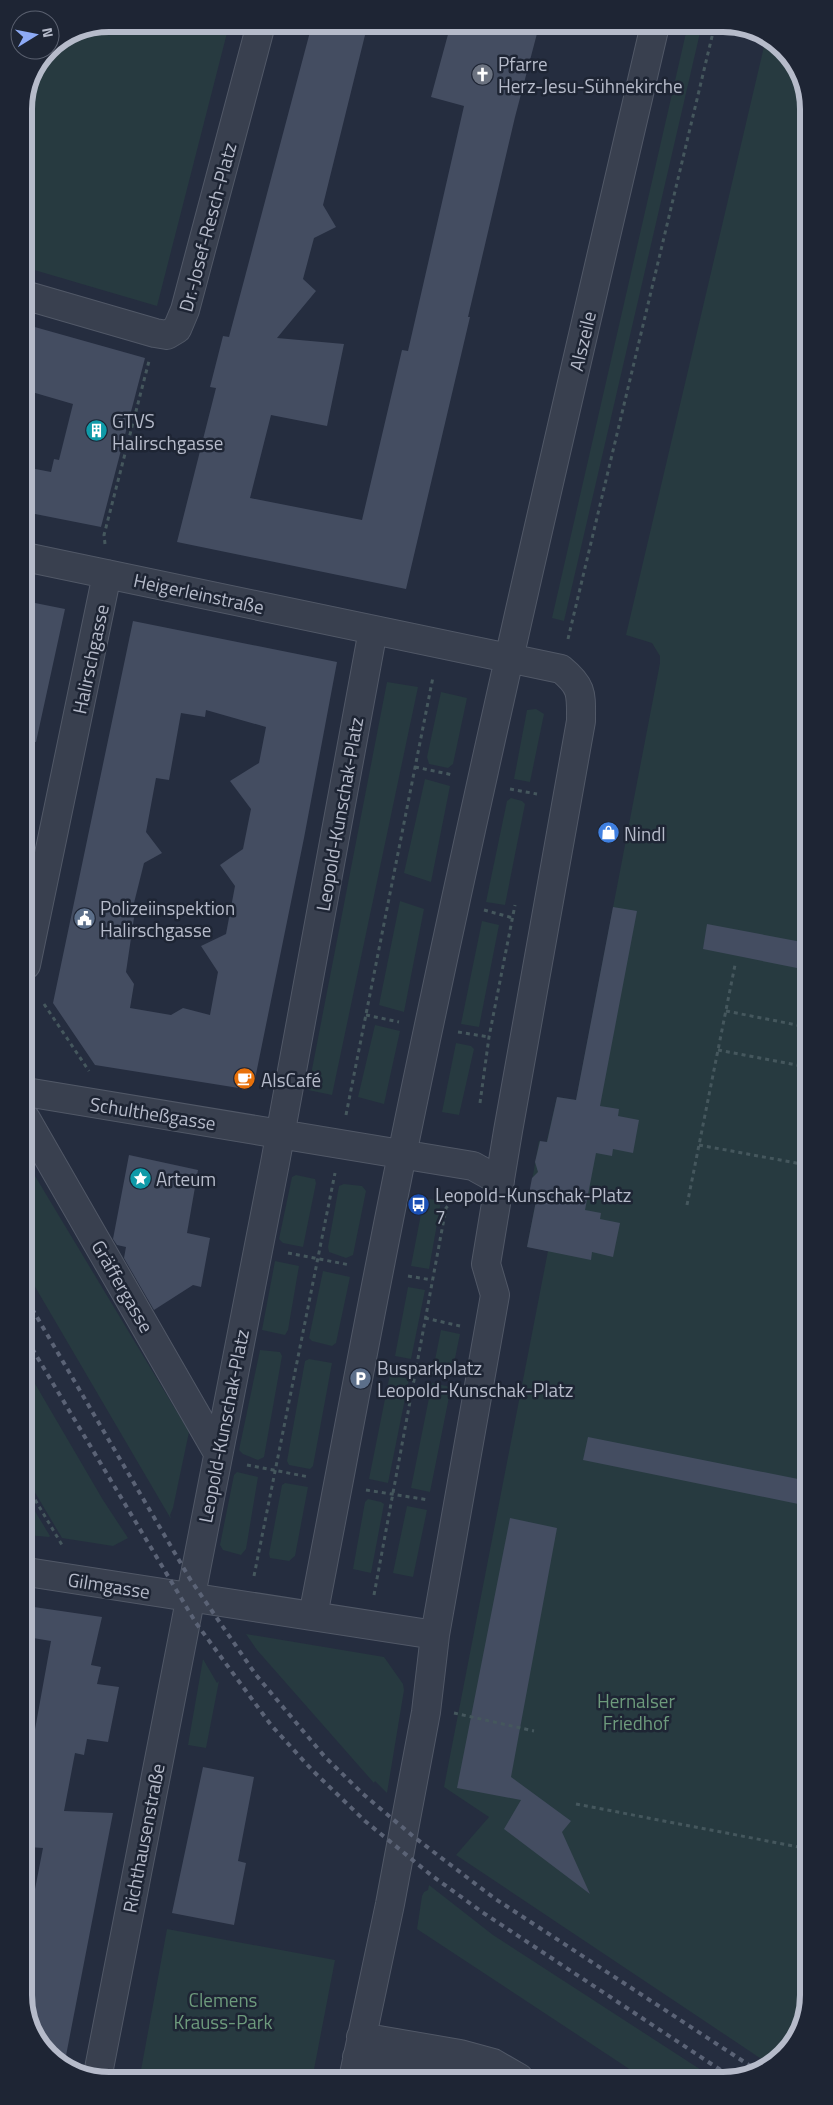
<svg xmlns="http://www.w3.org/2000/svg" width="833" height="2105" viewBox="0 0 833 2105" font-family="'Titillium Web',sans-serif">
	<style>
		.green { fill: #273a40 }
		.building { fill: #444d61; fill-rule: evenodd }
		.lines { fill: none; stroke-linecap: round; stroke-linejoin: round }
		.minor-casing { stroke: #515867; stroke-width: 30 }
		.path { stroke: #45575d; stroke-width: 3; stroke-dasharray: 4 4; stroke-linecap: butt }
		.minor { stroke: #39404f; stroke-width: 28 }
		.rail { stroke: #5b6376; stroke-width: 4; stroke-dasharray: 5 5; stroke-linecap: butt }
		.labels { text-anchor: middle; dominant-baseline: central; stroke-width: 5; stroke-linejoin: round; paint-order: stroke }
		.poi-label { font-size: 19px; fill: #b6bbca; stroke: #1e2534; text-anchor: start }
		.street-label { font-size: 19px; fill: #b6bbca; stroke: #1e2534 }
		.park-label { font-size: 19px; fill: #6d9a7c; stroke: #1e2534 }
		.rim { fill: none; stroke: #b6bbca; stroke-width: 6 }
	</style>
	<rect width="100%" height="100%" fill="#252d3f"/>
	<path class="green" d="M688,24H702L564,621L552,618Z
		M228,29L157,306L24,267V104L50,48L77,30Z
		M766,38L776,42L805,82L809,1996L792,2048L769,2064L456,1855L489,1817L444,1787L548,1251L527,1247L536,1200L527,1199L528,1194L530,1192L539,1141L546,1144L557,1097L576,1100L660,663V656L652,643L626,635Z
		M387,682L418,687L332,1095L308,1090Z
		M441,692L467,698L453,764L448,768L429,764L427,757Z
		M536,709L544,714L530,782L514,779L527,710Z
		M425,779L450,786L431,882L404,873Z
		M511,798L522,801L525,804L505,905L486,902L507,801Z
		M400,901L424,909L404,1012L379,1005Z
		M482,921L499,925L479,1027L461,1024Z
		M375,1025L400,1031L384,1104L358,1097Z
		M456,1043L471,1046L474,1049L459,1115L442,1112Z
		M26,1161L189,1432L173,1508L170,1515L171,1519L27,1273Z
		M296,1175L315,1179L316,1183L303,1247L283,1243L279,1239L292,1177Z
		M344,1184L362,1186L366,1191L353,1255L346,1258L329,1252L328,1247L339,1186Z
		M424,1198L441,1201L429,1269L411,1266Z
		M275,1261L299,1266L288,1330L285,1335L262,1330Z
		M323,1271L350,1277L336,1343L332,1346L312,1341L309,1338Z
		M408,1287L425,1290L411,1359L395,1356Z
		M441,1330L460,1334L453,1368L434,1365Z
		M260,1350L280,1352L282,1356L264,1457L258,1460L243,1454L239,1450Z
		M309,1359L332,1363L313,1466L310,1469L289,1465L287,1461L305,1361Z
		M27,1370L103,1500L128,1538L113,1546L62,1538L27,1479Z
		M390,1374L409,1379L388,1483L369,1479Z
		M432,1383L451,1387L430,1492L411,1488Z
		M237,1472L258,1477L246,1549L241,1555L223,1550L220,1545L234,1475Z
		M285,1483L308,1487L295,1556L289,1561L270,1558L269,1554L282,1485Z
		M27,1498L50,1536L49,1537L27,1535Z
		M368,1499L381,1502L384,1504L371,1573L353,1569L365,1502Z
		M407,1506L427,1510L413,1577L393,1573Z
		M246,1634L384,1657L403,1684L404,1690L387,1793L375,1781L374,1783L257,1650Z
		M203,1659L217,1683L219,1681L206,1748L188,1745Z
		M429,1885L493,1935L712,2077L643,2078L417,1929L422,1896L424,1892L428,1890Z
		M167,1929L335,1960L312,2080L139,2081Z"/>
	<path class="building" d="M539,26L515,117L468,317H470L406,589L177,542L216,388L210,387L223,336L229,337L311,28L367,27L323,205L336,227L314,238L303,279L316,291L277,338L344,344L327,426L271,415L250,498L362,520L402,350L408,351L464,106L431,97L450,27Z
		M24,324L145,358L101,527L25,512V467L51,472L54,459L59,460L73,404L25,390Z
		M25,601L65,609L36,742L25,741Z
		M133,621L337,662L304,838L254,1084L245,1089L95,1065L53,1003ZM206,710L266,727L259,763L230,781L251,809L243,849L220,865L235,886L226,934L201,946L218,972L210,1015L183,1008L171,1015L130,1008L134,984L126,972L135,911H132L144,863L162,853L146,832L156,778L169,780L181,713L205,717Z
		M613,907L637,911L600,1106L619,1109L618,1116L639,1120L633,1153L613,1149L612,1156L596,1153L585,1210L601,1213L600,1219L620,1223L613,1257L592,1252L591,1260L527,1247L536,1201L528,1199L532,1178L538,1172L535,1162L540,1141L547,1142L557,1097L576,1100Z
		M707,924L807,943V970L703,949Z
		M129,1155L198,1170L187,1233L210,1238L201,1287L193,1285L154,1310L124,1258L126,1247L117,1245L113,1239Z
		M588,1437L808,1481V1506L583,1460Z
		M510,1518L557,1528L511,1777L571,1821L562,1832L590,1894L504,1829L521,1800L457,1788Z
		M27,1606L102,1617L91,1665L101,1667L97,1684L119,1687L108,1742L87,1739L84,1755L75,1753L64,1811L113,1813L64,2066L57,2063L28,2023V1925L43,1848L28,1847V1768L51,1641L27,1637Z
		M203,1767L254,1777L238,1861L246,1863L234,1925L172,1913Z"/>
	<g class="lines">
		<defs>
			<path id="minor" d="M24,295L155,333L167,335L177,329L185,310L260,28
				M25,557L561,669C583,687 581,694 581,721L508,1131L486,1264L495,1295L435,1635L426,1712L390,1904L353,2079
				M26,965L107,574
				M26,1092L473,1166L500,1181
				M26,1119L218,1453
				M27,1572L435,1635
				M313,1616C343,1461 371,1305 403,1150C480,774 568,399 655,25
				M361,2037L460,2054L493,2063L519,2078
				M357,2057L463,2079
				M97,2079L275,1163L373,630"/>
		</defs>
		<use href="#minor" class="minor-casing"/>
		<path class="path" d="M105,544L104,535L149,361
			M568,639L715,24
			M415,767L453,775
			M510,789L537,794
			M484,910L513,918
			M44,1004L89,1071
			M726,1011L807,1027
			M366,1015L399,1022
			M458,1032L489,1037
			M718,1050L807,1067
			M480,1103L489,1037L515,905
			M346,1115L433,677
			M699,1145L807,1165
			M687,1205L735,965
			M288,1253L350,1265
			M408,1276L432,1280
			M425,1318L460,1326
			M390,1366L451,1376
			M247,1465L309,1477
			M27,1486L62,1545
			M366,1490L429,1500
			M254,1576L335,1173
			M374,1595L446,1208L458,1195
			M454,1713L534,1731
			M576,1804L809,1849"/>
		<use href="#minor" class="minor"/>
		<path class="rail" d="M27,1300L190,1579L256,1675L325,1757L363,1794L414,1837L494,1898L758,2071
			M27,1340L196,1623L271,1725L312,1770L365,1821L431,1875L482,1912L731,2077"/>
	</g>
	<defs>
		<symbol id="church-disc" viewBox="-11 -11 22 22"><circle r="9.5" fill="#6b7280" stroke="#1e2534"/><path d="M-1.2-6h2.4v3.5h3.3v2.4h-3.3V6h-2.4V-.1h-3.3v-2.4h3.3Z" fill="#fff"/></symbol>
		<symbol id="building-disc" viewBox="-11 -11 22 22"><circle r="9.5" fill="#0f9aa8" stroke="#1e2534"/><path d="M-4-6H4V6H1V3H-1V6H-4ZM-2.5-4.3h1.7v1.8h-1.7ZM.8-4.3h1.7v1.8H.8ZM-2.5-1h1.7V.8h-1.7ZM.8-1h1.7V.8H.8Z" fill="#fff"/></symbol>
		<symbol id="shop-disc" viewBox="-11 -11 22 22"><circle r="9.5" fill="#3f7fe0" stroke="#1e2534"/><path d="M-5-2.5h2.3a2.7 3.5 0 0 1 5.4 0H5L5.5 6h-11ZM-1.5-2.5h3a1.5 2.3 0 0 0-3 0Z" fill="#fff"/></symbol>
		<symbol id="civic-disc" viewBox="-11 -11 22 22"><circle r="9.5" fill="#5c6f8a" stroke="#1e2534"/><path d="M-.6-6.5H3V-4.5H.6V-3L4-1V1h2V6H-6V1h2V-1L-.6-3ZM-1.2 2.5V6h2.4V2.5Z" fill="#fff"/></symbol>
		<symbol id="cafe-disc" viewBox="-11 -11 22 22"><circle r="9.5" fill="#e8710a" stroke="#1e2534"/><path d="M-5.5-4.5H6V0H3Q3 3.5 0 3.5H-2.5Q-5.5 3.5-5.5 0ZM3-3.2v2h1.7v-2ZM-6 4.5H4V6H-6Z" fill="#fff"/></symbol>
		<symbol id="sight-disc" viewBox="-11 -11 22 22"><circle r="9.5" fill="#0f9aa8" stroke="#1e2534"/><path d="M0-6L1.8-2.2L6-1.7L2.9 1.2L3.7 5.4L0 3.3L-3.7 5.4L-2.9 1.2L-6-1.7L-1.8-2.2Z" fill="#fff"/></symbol>
		<symbol id="bus-disc" viewBox="-11 -11 22 22"><circle r="9.5" fill="#1a4fb4" stroke="#1e2534"/><path d="M-5-6H5V4H4V6H2V4H-2V6H-4V4H-5ZM-3.5-4V0h7V-4ZM-3.5 1.2v1.5H-2V1.2ZM2 1.2v1.5H3.5V1.2Z" fill="#fff"/></symbol>
		<symbol id="parking-disc" viewBox="-11 -11 22 22"><circle r="9.5" fill="#5c6f8a" stroke="#1e2534"/><path d="M-3.5-5.5H1a3.5 3.5 0 0 1 0 7H-1V5.5H-3.5ZM-1-3.4V-.6H.8a1.4 1.4 0 0 0 0-2.8Z" fill="#fff"/></symbol>
	</defs>
	<g fill-rule="evenodd">
		<use href="#church-disc" x="470" y="62" width="25" height="25"/>
		<use href="#building-disc" x="84" y="418" width="25" height="25"/>
		<use href="#shop-disc" x="596" y="820" width="25" height="25"/>
		<use href="#civic-disc" x="72" y="906" width="25" height="25"/>
		<use href="#cafe-disc" x="232" y="1066" width="25" height="25"/>
		<use href="#sight-disc" x="128" y="1166" width="25" height="25"/>
		<use href="#bus-disc" x="406" y="1192" width="25" height="25"/>
		<use href="#parking-disc" x="348" y="1366" width="25" height="25"/>
	</g>
	<g class="labels">
		<g class="poi-label">
			<text x="498" y="63">Pfarre<tspan x="498" dy="22">Herz-Jesu-Sühnekirche</tspan></text>
			<text x="112" y="420">GTVS<tspan x="112" dy="22">Halirschgasse</tspan></text>
			<text x="624" y="833">Nindl</text>
			<text x="100" y="907">Polizeiinspektion<tspan x="100" dy="22">Halirschgasse</tspan></text>
			<text x="261" y="1079">AlsCafé</text>
			<text x="156" y="1178">Arteum</text>
			<text x="435" y="1194">Leopold-Kunschak-Platz<tspan x="435" dy="22">7</tspan></text>
			<text x="377" y="1367">Busparkplatz<tspan x="377" dy="22">Leopold-Kunschak-Platz</tspan></text>
		</g>
		<g class="street-label">
			<text transform="translate(207 227) rotate(-75)">Dr.-Josef-Resch-Platz</text>
			<text transform="translate(582 341) rotate(-77)">Alszeile</text>
			<text transform="translate(199 593) rotate(12)">Heigerleinstraße</text>
			<text transform="translate(90 659) rotate(-78)">Halirschgasse</text>
			<text transform="translate(339 814) rotate(-80)">Leopold-Kunschak-Platz</text>
			<text transform="translate(153 1113) rotate(9)">Schultheßgasse</text>
			<text transform="translate(123 1286) rotate(60)">Gräffergasse</text>
			<text transform="translate(223 1426) rotate(-79)">Leopold-Kunschak-Platz</text>
			<text transform="translate(109 1585) rotate(9)">Gilmgasse</text>
			<text transform="translate(143 1838) rotate(-79)">Richthausenstraße</text>
		</g>
		<g class="park-label">
			<text x="636" y="1700">Hernalser<tspan x="636" dy="22">Friedhof</tspan></text>
			<text x="223" y="1999">Clemens<tspan x="223" dy="22">Krauss-Park</tspan></text>
		</g>
	</g>
	<path d="M0 0H833V2105H0ZM109 32H723A77 77 0 0 1 800 109V1995A77 77 0 0 1 723 2072H109A77 77 0 0 1 32 1995V109A77 77 0 0 1 109 32Z" fill="#1e2534" fill-rule="evenodd"/>
	<path class="rim" d="M109 32H723A77 77 0 0 1 800 109V1995A77 77 0 0 1 723 2072H109A77 77 0 0 1 32 1995V109A77 77 0 0 1 109 32Z"/>
	<g transform="translate(35 35) rotate(80)"><circle r="24" fill="#1e2534" stroke="#5b6170"/>
	<path d="M0-4L9 19L0 12L-9 19Z" fill="#8eabf6"/>
	<text y="-8" font-size="14" font-weight="bold" text-anchor="middle" fill="#b6bbca">N</text>
	</g>
</svg>
